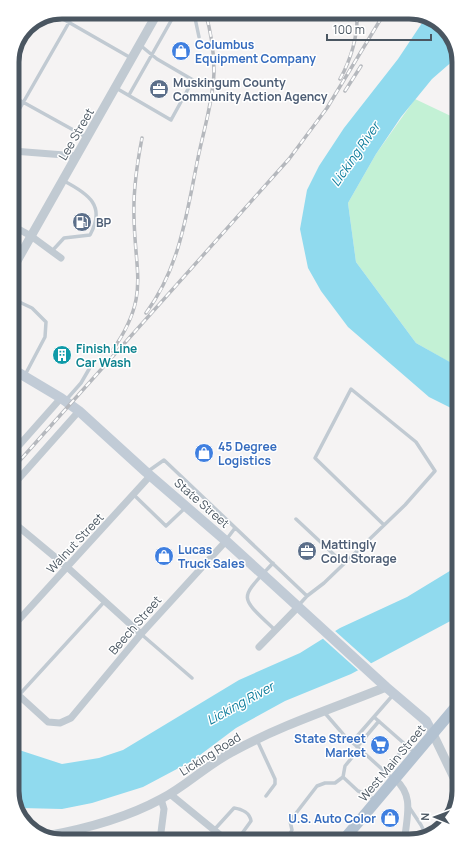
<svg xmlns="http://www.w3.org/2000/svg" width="471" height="853" viewBox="0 0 471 853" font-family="Manrope,sans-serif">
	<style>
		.green { fill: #c3f1d5 }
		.water { fill: #90daee }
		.pier { fill: #f5f3f3 }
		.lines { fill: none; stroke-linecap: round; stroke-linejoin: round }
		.service { stroke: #c1cad2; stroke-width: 3.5 }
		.minor { stroke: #c1cad2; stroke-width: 7 }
		.tertiary { stroke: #c1cad2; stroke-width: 9 }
		.secondary { stroke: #c1cbd6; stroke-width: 10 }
		.primary { stroke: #b3c2d1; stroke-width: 11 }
		.rail-casing { stroke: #b5b8bd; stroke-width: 3.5 }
		.rail { stroke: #fff; stroke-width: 2; stroke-dasharray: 6; stroke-linecap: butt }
		.labels { text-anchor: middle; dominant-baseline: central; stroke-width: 3; stroke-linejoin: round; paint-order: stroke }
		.shop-label { font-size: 12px; font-weight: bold; fill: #366cbe; stroke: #fff; text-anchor: start }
		.service-label { font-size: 12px; font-weight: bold; fill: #4e5e75; stroke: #fff; text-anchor: start }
		.street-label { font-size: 12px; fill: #4a5661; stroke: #fff }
		.culture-label { font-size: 12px; font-weight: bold; fill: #0d838f; stroke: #fff; text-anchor: start }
		.water-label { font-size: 13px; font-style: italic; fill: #0c7c9b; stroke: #fff }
		.rim { fill: none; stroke: #4a5661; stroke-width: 5 }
	</style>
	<rect width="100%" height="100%" fill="#f5f3f3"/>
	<path class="green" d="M415,99L455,118L457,350L451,363L416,343L356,262L348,203L376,154Z"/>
	<path class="water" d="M426,17L439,22L455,43V59L432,79L401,117L376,154L348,203L356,262L416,343L457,366V411L429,397L348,327L321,291L308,268L300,229L307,190L319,166L344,128L398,59Z
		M458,566V617L351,674L285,701L236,728L192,761L143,787L92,803L62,809L21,808L16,805V749L62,764L99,758L123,750L239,680L300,653L340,628L407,597Z"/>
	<path class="pier" d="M334,630L373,665L360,672L321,637Z"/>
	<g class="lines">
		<path class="service" d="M185,12L195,18L199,37
			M56,15L131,58
			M116,88L171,120L193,80L157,59L140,45
			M129,95L176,12
			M12,96L86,137
			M12,122L75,12
			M13,165L20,152
			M52,251L64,238L90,235C106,206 89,194 64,181
			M13,299L32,308L46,322L45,337L25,375
			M66,400L81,383L92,364
			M147,472L164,460L307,596L298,606
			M134,495L166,526L185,508
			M296,519L343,563
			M226,540L235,528
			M273,563C239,600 238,595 275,630
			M307,596L324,583L405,505L435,471L416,442L351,389L315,458L384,525
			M141,634L192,678
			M19,695L105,601
			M324,712L343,734L393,779
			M374,717L415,753
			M257,740L275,779V784L266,796
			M352,742L393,695
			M357,747L379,721
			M359,749L345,766L343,777L358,791L369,795L375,801
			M384,772L406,746
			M409,807L421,825L427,837
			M214,830L234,808C242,809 250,813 251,821L238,839
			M287,839L292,830L290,821L317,786L325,783H335L343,777"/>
		<path class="minor" d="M13,151L77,156
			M13,226L31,236L61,258
			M14,451L61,398
			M14,484L79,411
			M14,523L67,567L141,634
			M15,624L150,476
			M259,647L298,607
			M15,692L48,722L60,723L71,718L141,634L226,541
			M395,779C414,796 407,814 405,837
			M170,794L225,839
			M160,840L164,809L161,799"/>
		<path class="tertiary" d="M13,268L158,12
			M433,734L459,788
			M46,836C85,829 126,818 161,799C186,786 207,765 232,752C281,725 334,708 386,687"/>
		<path class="secondary" d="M14,370L61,398L79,411L146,472L226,541L386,687L426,721L433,734"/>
		<path class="primary" d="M345,838L458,704"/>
		<defs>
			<path id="rail" d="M340,79C351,59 358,35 357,12
				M345,91L361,66
				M146,313C181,266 187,210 199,153C205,126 213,99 214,72C214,52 211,31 205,12
				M112,351C150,297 135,275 134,217C133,189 137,164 142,138
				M14,467L289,159L327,108L385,12"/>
		</defs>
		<use href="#rail" class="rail-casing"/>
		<use href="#rail" class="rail"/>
	</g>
	<defs>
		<symbol id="shop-disc" viewBox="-11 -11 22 22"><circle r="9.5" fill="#3f7fe0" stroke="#fff"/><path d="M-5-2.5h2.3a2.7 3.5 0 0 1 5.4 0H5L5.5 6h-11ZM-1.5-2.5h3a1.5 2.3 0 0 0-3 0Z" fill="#fff"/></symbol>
		<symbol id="office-disc" viewBox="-11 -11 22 22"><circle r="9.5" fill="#5c6f8a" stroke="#fff"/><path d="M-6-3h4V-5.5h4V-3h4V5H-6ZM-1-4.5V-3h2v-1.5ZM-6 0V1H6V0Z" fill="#fff"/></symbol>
		<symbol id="fuel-disc" viewBox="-11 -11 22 22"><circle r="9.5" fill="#5c6f8a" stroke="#fff"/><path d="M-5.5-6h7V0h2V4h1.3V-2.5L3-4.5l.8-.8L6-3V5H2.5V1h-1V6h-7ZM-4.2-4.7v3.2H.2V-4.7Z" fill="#fff"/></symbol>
		<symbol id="building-disc" viewBox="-11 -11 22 22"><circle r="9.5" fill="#0f9aa8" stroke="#fff"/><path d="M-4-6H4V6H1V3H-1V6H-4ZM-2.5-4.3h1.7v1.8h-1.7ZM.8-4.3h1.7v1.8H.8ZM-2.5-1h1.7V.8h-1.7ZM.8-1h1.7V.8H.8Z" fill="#fff"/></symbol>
		<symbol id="supermarket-disc" viewBox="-11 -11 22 22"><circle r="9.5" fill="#3f7fe0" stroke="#fff"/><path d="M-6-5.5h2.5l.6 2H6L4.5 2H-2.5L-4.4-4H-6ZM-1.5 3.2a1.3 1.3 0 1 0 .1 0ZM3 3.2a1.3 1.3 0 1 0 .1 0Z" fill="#fff"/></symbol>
	</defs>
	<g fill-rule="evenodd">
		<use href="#shop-disc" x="170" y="40" width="22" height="22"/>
		<use href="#office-disc" x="148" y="78" width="22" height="22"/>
		<use href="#fuel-disc" x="71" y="211" width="22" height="22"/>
		<use href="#building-disc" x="51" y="344" width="22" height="22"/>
		<use href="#shop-disc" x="193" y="442" width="22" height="22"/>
		<use href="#office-disc" x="296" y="540" width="22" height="22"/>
		<use href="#shop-disc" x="153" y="545" width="22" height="22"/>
		<use href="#supermarket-disc" x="369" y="734" width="22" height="22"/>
		<use href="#shop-disc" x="379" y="807" width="22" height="22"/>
	</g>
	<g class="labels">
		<g class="shop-label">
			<text x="195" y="44">Columbus<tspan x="195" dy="14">Equipment Company</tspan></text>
			<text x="218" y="446">45 Degree<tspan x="218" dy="14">Logistics</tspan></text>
			<text x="178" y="549">Lucas<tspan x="178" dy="14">Truck Sales</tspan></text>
			<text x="366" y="738" text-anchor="end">State Street<tspan x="366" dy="14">Market</tspan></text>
			<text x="376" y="818" text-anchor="end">U.S. Auto Color</text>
		</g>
		<g class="service-label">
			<text x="173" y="82">Muskingum County<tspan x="173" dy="14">Community Action Agency</tspan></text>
			<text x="96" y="222">BP</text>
			<text x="321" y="544">Mattingly<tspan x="321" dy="14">Cold Storage</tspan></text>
		</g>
		<g class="street-label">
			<text transform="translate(76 134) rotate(-60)">Lee Street</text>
			<text transform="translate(202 503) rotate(41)">State Street</text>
			<text transform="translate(75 543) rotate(-47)">Walnut Street</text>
			<text transform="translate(135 625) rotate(-49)">Beech Street</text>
			<text transform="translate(210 754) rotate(-32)">Licking Road</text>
			<text transform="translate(392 763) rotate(-50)">West Main Street</text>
		</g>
		<g class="culture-label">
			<text x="76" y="348">Finish Line<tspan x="76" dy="14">Car Wash</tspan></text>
		</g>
		<g class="water-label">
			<text transform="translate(355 154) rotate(-55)">Licking River</text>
			<text transform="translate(240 703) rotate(-29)">Licking River</text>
		</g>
	</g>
	<path d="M0 0H471V853H0ZM62 19H409A43 43 0 0 1 452 62V791A43 43 0 0 1 409 834H62A43 43 0 0 1 19 791V62A43 43 0 0 1 62 19Z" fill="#fff" fill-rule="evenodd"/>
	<path class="rim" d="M62 19H409A43 43 0 0 1 452 62V791A43 43 0 0 1 409 834H62A43 43 0 0 1 19 791V62A43 43 0 0 1 62 19Z"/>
	<g transform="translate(435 817) rotate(271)" stroke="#ffffff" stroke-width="3" paint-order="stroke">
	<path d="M0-3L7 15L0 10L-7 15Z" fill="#4a5661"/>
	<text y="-6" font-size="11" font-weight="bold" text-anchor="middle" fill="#4a5661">N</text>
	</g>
	<path d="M327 34v6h104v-6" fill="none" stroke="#4a5661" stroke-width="2"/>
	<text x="333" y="34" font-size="12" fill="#4a5661" stroke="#ffffff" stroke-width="3" paint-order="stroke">100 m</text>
</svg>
